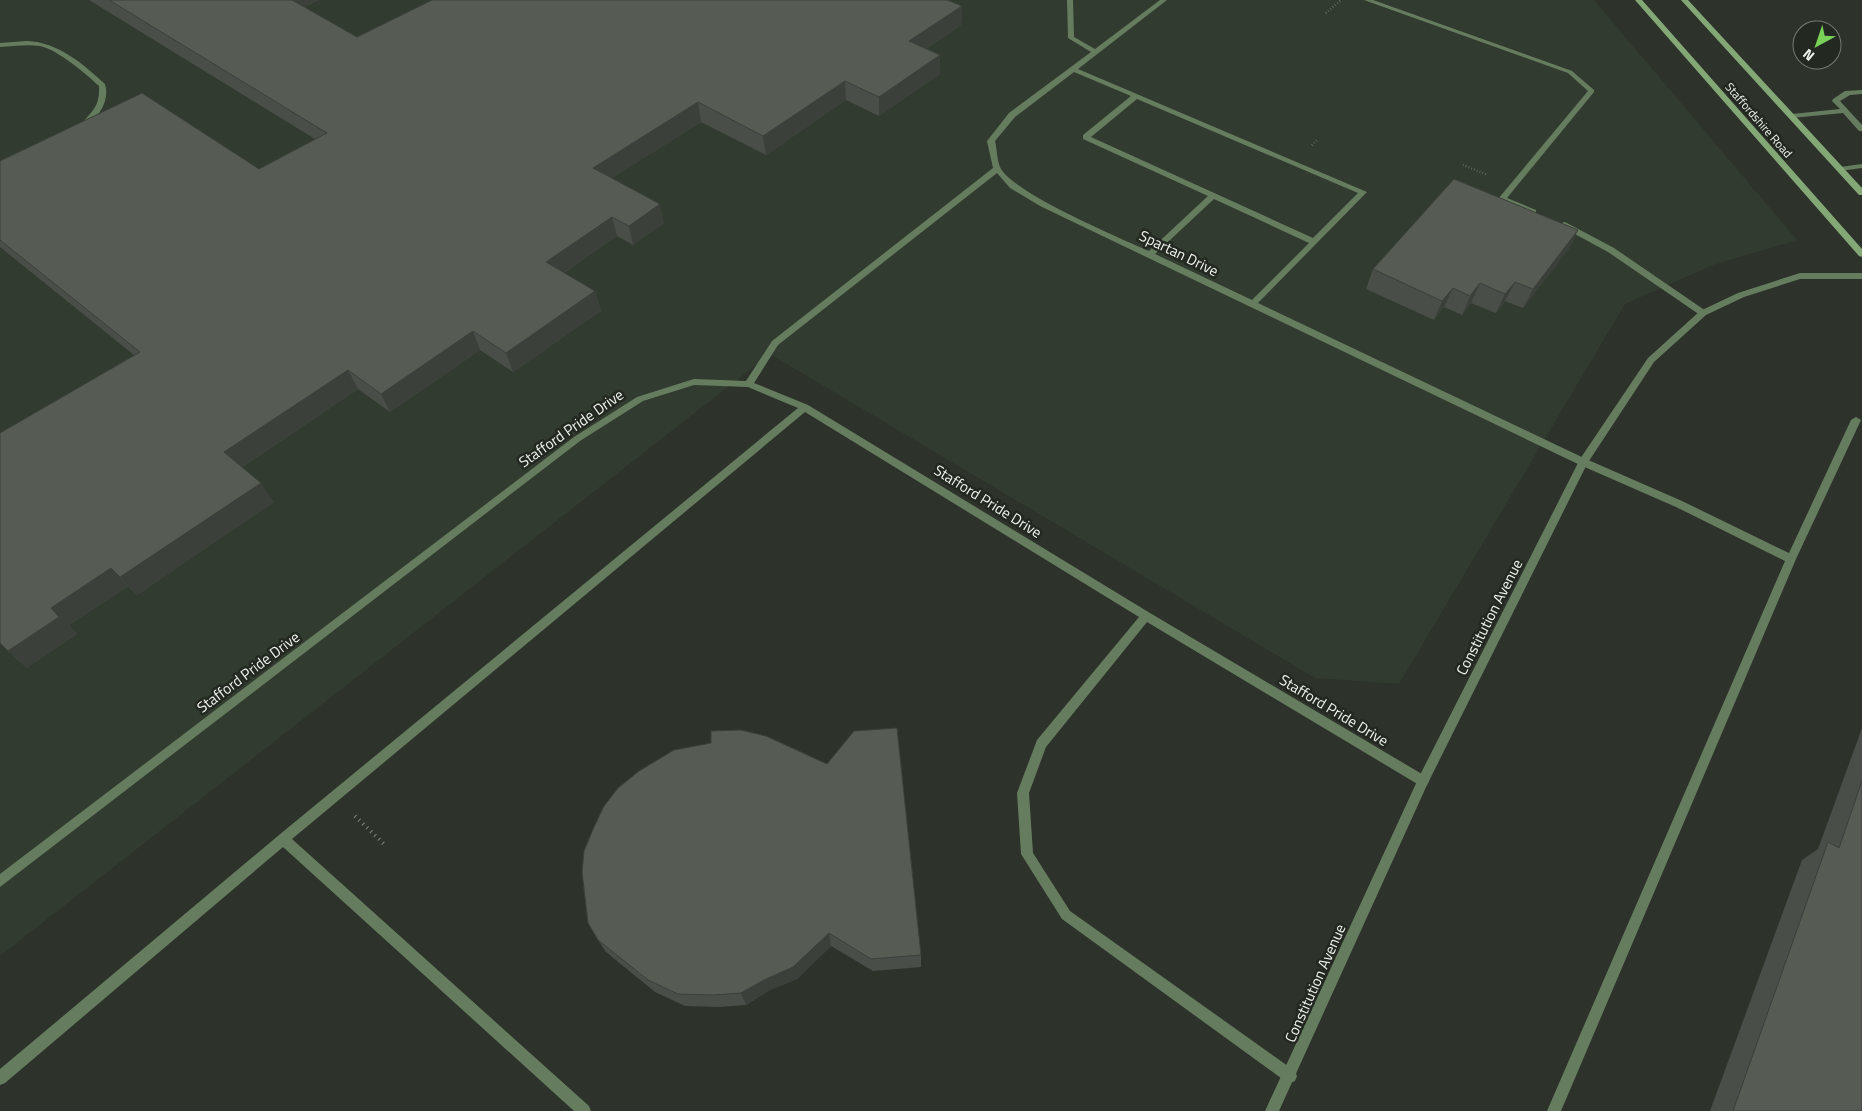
<svg xmlns="http://www.w3.org/2000/svg" width="1862" height="1111" viewBox="0 0 1862 1111" font-family="'Titillium Web',sans-serif">
	<style>
		.built { fill: #323b2f }
		.lines { fill: none; stroke-linecap: round; stroke-linejoin: round }
		.path-far1 { stroke: #81857f; stroke-width: 2.5; stroke-dasharray: 0.5 2.5; stroke-linecap: butt }
		.path { stroke: #81857f; stroke-width: 4; stroke-dasharray: 1 4.5; stroke-linecap: butt }
		.service { fill: #657d5e; fill-rule: evenodd }
		.minor { fill: #657d5e; fill-rule: evenodd }
		.secondary { fill: #83a876; fill-rule: evenodd }
		.wall { fill: #4a4e48 }
		.shaded-wall { fill: #3c403b }
		.building { fill: #565b54; stroke: #3c403b }
		.labels { text-anchor: middle; dominant-baseline: central; stroke-width: 5; stroke-linejoin: round; paint-order: stroke }
		.far-street-label { font-size: 12px; fill: #f0f4ef; stroke: #232821 }
		.street-label { font-size: 15px; fill: #f0f4ef; stroke: #232821 }
	</style>
	<rect width="100%" height="100%" fill="#2d322b"/>
	<path class="built" d="M0,0H1594L1797,240L1713,265L1625,304L1399,684L1315,678L770,354L0,956Z"/>
	<g class="lines">
		<path class="path-far1" d="M1326,13L1341,0
			M1312,145L1317,140
			M1463,165L1488,175"/>
		<path class="path" d="M355,816L385,845"/>
		<path class="service" d="M1067,0H1073L1074,37L1095,49L1160,0H1167L1078,69L1367,192L1258,303L1586,459L1682,501L1789,553L1851,420L1856,417L1861,420L1796,559L1561,1111H1547L1785,561L1676,507L1580,465L1040,206L1010,188L997,173L778,345L754,383L808,405L1150,613L1427,777L1429,781L1427,785L1423,786L1419,785L1147,622L1046,747L1029,793L1033,853L1070,911L1295,1071L1297,1076L1295,1081L1290,1083L1285,1081L1062,919L1021,854L1017,793L1037,740L1139,617L805,412L292,839L589,1106L591,1111H574L283,847L5,1083L0,1085V1069L279,835L798,408L748,387L694,385L643,401L580,441L0,887V874L574,437L637,397L694,379L746,381L772,341L993,168L987,141L1009,113L1091,52L1068,38ZM1074,72L1131,96L1083,135V139L1208,196L1149,251C1120,238 1011,192 1000,167C997,160 997,149 995,141L1015,117ZM1137,99L1358,193L1313,238L1091,137ZM1214,199L1309,243L1252,300L1155,254Z
			M1364,0H1373L1572,71L1594,90V92L1507,198L1536,210V214H1530L1498,199L1588,91L1568,73Z
			M27,41C58,42 83,64 105,84C110,101 99,115 87,127L80,125C93,111 100,106 99,86C85,73 58,50 40,46C27,44 13,46 0,47V43Z
			M1862,90V94L1850,95L1840,101L1862,125V131H1859L1843,113L1792,118L1788,116L1792,114L1840,109L1832,101L1833,99L1845,91Z
			M1862,164V168L1840,171L1836,169L1840,167Z
			M1565,222L1614,248L1706,311V315H1700L1608,252L1562,227V223Z"/>
		<path class="minor" d="M1800,273H1862V279H1800L1744,297L1706,315L1654,362L1587,464L1427,785L1279,1111H1265L1419,777L1580,459L1648,358L1700,311L1738,293Z"/>
		<path class="secondary" d="M1635,0H1642L1862,249V257L1859,256Z
			M1681,0H1688L1862,188V195H1859Z"/>
	</g>
	<path class="wall" d="M89,0H319L304,7L357,37L952,2L962,6L961,25L926,49L940,74L879,116L846,100L766,155L701,122L612,178L664,223L633,245L617,236L564,273L595,291L601,311L513,372L480,350L390,412L358,389L242,467L274,502L137,595L128,586L69,625L77,634L27,668L8,651L134,355L0,247V161L259,169L315,139Z
		M1578,230L1568,250L1523,308L1505,301L1496,313L1471,303L1462,315L1444,307L1434,320L1366,289L1373,269Z
		M1862,728V1111H1710L1802,860L1818,849Z
		M582,872L921,955V967L873,971L831,946L797,979L770,990L746,1005L719,1007L685,1006L655,992L606,952L598,940Z"/>
	<path class="shaded-wall" d="M285,0H319L291,13Z
		M962,6L961,25L909,60V41Z
		M940,55V74L879,116V97Z
		M845,81L846,100L766,155L763,136Z
		M698,102L701,122L598,187L593,168Z
		M660,204L664,223L633,245L629,226Z
		M612,217L617,236L552,281L546,262Z
		M1578,230L1568,250L1523,308L1533,289Z
		M1515,282L1505,301L1496,313L1505,294Z
		M1480,283L1471,303L1462,315L1470,296Z
		M1453,288L1444,307L1434,320L1442,301Z
		M595,291L601,311L513,372L506,353Z
		M473,331L480,350L390,412L381,394Z
		M348,370L358,389L237,470L224,452Z
		M261,483L274,502L137,595L120,577Z
		M111,568L128,586L69,625L77,634L27,668L8,651L51,608Z
		M829,933L831,946L797,979L770,990L746,1005L741,993Z"/>
	<path class="building" d="M109,0H292L357,37L432,0H947L962,6L909,41L940,55L879,97L845,81L763,136L698,102L593,168L660,204L629,226L612,217L546,262L595,291L506,353L473,331L381,394L348,370L224,452L261,483L120,577L111,568L51,608L59,617L8,651L0,643V433L140,352L0,240V161L142,93L259,169L327,133Z
		M1454,179L1578,230L1533,289L1515,282L1505,294L1480,283L1470,296L1453,288L1442,301L1373,269Z
		M897,728L921,955L871,959L829,933L793,967L766,979L741,993L713,995L678,994L648,980L598,940L588,923L582,872L584,851L594,827L604,806L618,788L639,771L674,750L711,743V731L741,730L766,736L827,764L854,731Z
		M1862,781V1111H1733L1828,842L1839,848Z"/>
	<g class="labels">
		<g class="far-street-label">
			<text transform="translate(1759 120) rotate(49)">Staffordshire Road</text>
		</g>
		<g class="street-label">
			<text transform="translate(1179 253) rotate(26)">Spartan Drive</text>
			<text transform="translate(571 428) rotate(-35)">Stafford Pride Drive</text>
			<text transform="translate(988 501) rotate(32)">Stafford Pride Drive</text>
			<text transform="translate(1489 617) rotate(-63)">Constitution Avenue</text>
			<text transform="translate(248 672) rotate(-37)">Stafford Pride Drive</text>
			<text transform="translate(1334 710) rotate(31)">Stafford Pride Drive</text>
			<text transform="translate(1315 983) rotate(-66)">Constitution Avenue</text>
		</g>
	</g>
	<g transform="translate(1817 45) rotate(220)"><circle r="24" fill="#232821" stroke="#757a73"/>
	<path d="M0-4L9 19L0 12L-9 19Z" fill="#79d157"/>
	<text y="-8" font-size="14" font-weight="bold" text-anchor="middle" fill="#f0f4ef">N</text>
	</g>
</svg>
